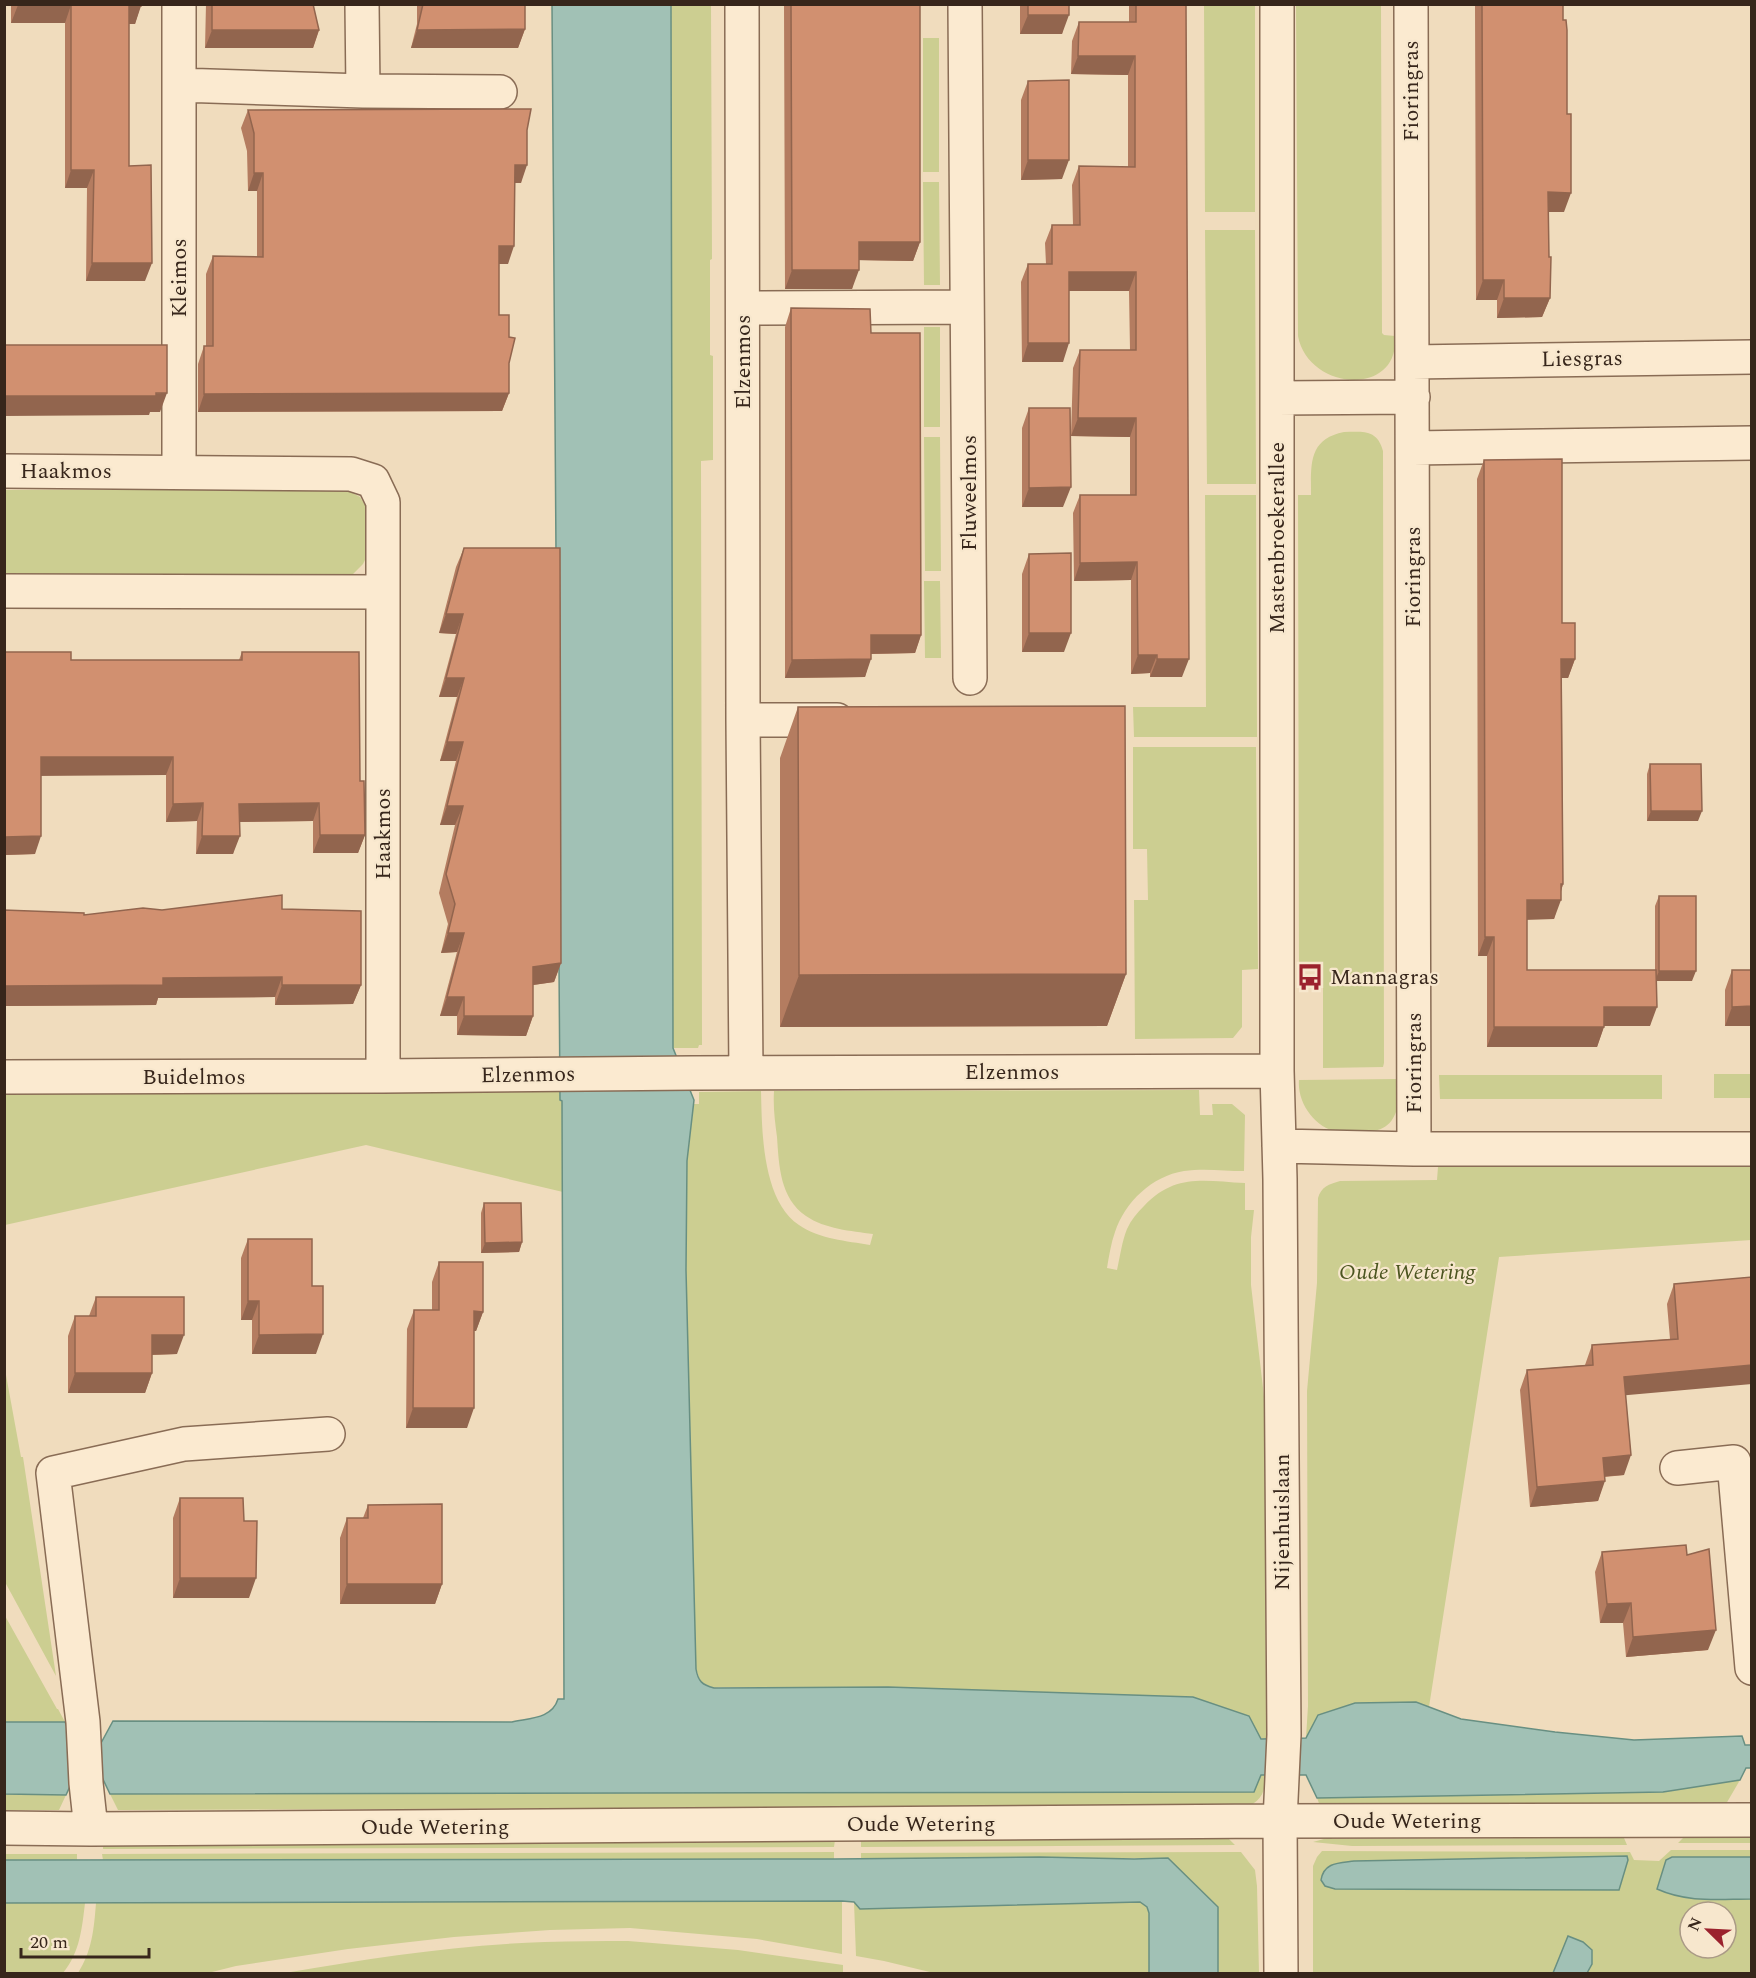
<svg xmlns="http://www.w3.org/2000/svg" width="1756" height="1978" viewBox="0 0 1756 1978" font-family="Spectral,serif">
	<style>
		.green { fill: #ccce91; fill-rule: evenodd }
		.water { fill: #a1c1b5; stroke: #688f82; stroke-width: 1.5 }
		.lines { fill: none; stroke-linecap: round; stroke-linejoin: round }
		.minor-casing { stroke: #896c55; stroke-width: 36 }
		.minor { stroke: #fbead0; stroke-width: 33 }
		.wall { fill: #b47c60 }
		.shaded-wall { fill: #92654e }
		.building { fill: #d19070; stroke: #92654e; stroke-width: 1.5 }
		.labels { text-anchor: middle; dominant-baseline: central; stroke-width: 4.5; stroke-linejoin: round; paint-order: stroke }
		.street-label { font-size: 22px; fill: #37261b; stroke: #f7e7cd }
		.poi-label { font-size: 22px; fill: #37261b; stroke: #f7e7cd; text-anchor: start }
		.park-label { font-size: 22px; font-style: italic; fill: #4c5520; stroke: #f7e7cd }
	</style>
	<rect width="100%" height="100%" fill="#f0dcbd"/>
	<path class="green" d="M671,5H711L712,259L710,260V355L713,356V460L701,461L702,1045H699L698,1048H673Z
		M1204,5H1255V212H1205Z
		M1296,5H1381L1382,333L1384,335L1395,336C1400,398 1308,391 1298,336Z
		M923,38H939V172H923Z
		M923,182H939L940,285H924Z
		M1205,230H1255L1256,484H1207Z
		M924,327H940V427H924Z
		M1344,432C1363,432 1377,429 1383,451L1384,1063L1383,1067L1323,1068V986L1317,985V970H1299L1298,495H1311C1311,465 1308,439 1344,432Z
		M924,437H940L941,571H925Z
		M345,489L360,497L368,510L367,556L363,564L351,576L5,581L4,490Z
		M1205,495H1256L1257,737H1134L1133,707H1206Z
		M924,581H940L941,658H925Z
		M1133,747H1256L1258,969L1242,970V1027L1233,1038L1135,1039L1134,900H1148L1147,849H1133Z
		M1714,1074H1751V1098H1714Z
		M1439,1075H1662V1099H1440Z
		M1397,1079C1397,1090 1399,1102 1396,1112C1389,1131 1374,1132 1357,1132C1351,1132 1344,1133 1338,1132C1315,1128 1297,1103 1299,1080Z
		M1199,1090L1200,1115H1213L1212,1104H1232L1245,1115L1244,1171C1225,1171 1204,1168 1184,1171C1152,1176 1125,1202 1115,1232C1111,1243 1109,1256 1107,1268L1117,1270C1120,1257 1122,1241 1127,1229C1131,1220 1137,1213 1144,1206C1175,1173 1204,1181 1245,1183V1210H1254L1251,1237V1285L1265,1405L1266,1739L888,1687H719L714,1688L701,1683L696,1669L686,1270L687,1161L693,1104H699V1092L761,1091C762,1131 762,1200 799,1225C819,1239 847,1241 870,1245L873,1234C851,1231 825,1229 806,1216C780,1198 779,1166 777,1137C775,1122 773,1107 774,1091Z
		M560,1092V1100H562L563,1192L366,1145L5,1225L4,1094Z
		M1751,1166V1240L1499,1257L1429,1707L1416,1702L1306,1738L1308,1706L1307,1391L1317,1283L1318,1198C1321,1187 1329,1184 1340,1181L1437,1180L1438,1167Z
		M4,1364L21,1457H23L56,1676L5,1582Z
		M4,1614L57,1709H58L65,1722H5Z
		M1261,1775H1266C1265,1790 1263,1799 1249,1806L118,1810L110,1794L1254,1792Z
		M1740,1780L1726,1804L1320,1806L1317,1798L1663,1792Z
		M5,1794L66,1795L59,1810H5Z
		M1331,1837L1332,1839L1624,1838L1627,1845L1352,1846L1313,1842Z
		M1683,1838H1751V1843H1678Z
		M1229,1839L1235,1845L861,1847V1840Z
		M835,1840L834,1847L103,1849V1842Z
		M1671,1850H1751V1857H1672L1657,1889C1688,1903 1718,1899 1751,1899V1973H1313V1866L1317,1857L1322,1851L1630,1852L1634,1860L1659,1861ZM1690,1912H1726V1948H1690Z
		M834,1852V1859L103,1860L102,1854Z
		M1241,1852L1255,1870L1257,1886L1259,1973H1218V1907L1168,1858L861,1859V1853Z
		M4,1854H77V1860H5Z
		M842,1901V1954L757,1939L630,1928L550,1930L454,1937L348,1949L236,1966L208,1973H78C92,1951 94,1929 96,1903Z
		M854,1902L860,1909L1140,1902L1147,1907L1149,1913V1973H934L884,1961L856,1956Z
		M4,1903H85C82,1928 80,1952 63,1973H5Z
		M628,1941L738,1950L843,1965V1973H285C371,1958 458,1945 545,1942C573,1941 601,1941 628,1941Z"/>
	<path class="water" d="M552,5H671L673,1048L694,1100L687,1161L686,1270L696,1669C698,1681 702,1685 714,1688L888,1687L1193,1697L1249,1716L1261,1739L1306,1738L1318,1715L1355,1703L1416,1702L1461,1719L1555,1732L1634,1740L1742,1736L1745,1745H1751V1768H1746L1740,1780L1663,1792L1317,1798L1306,1775H1261L1254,1792L110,1794L100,1773H76L66,1795L5,1794V1722H65L74,1743H101L113,1721L512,1722C529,1718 552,1719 558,1699H564L562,1101L560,1100Z
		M1627,1856L1628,1860L1619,1890L1335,1889L1325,1886L1321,1880C1324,1862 1339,1863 1354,1861Z
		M1040,1857L1134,1859L1168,1858L1218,1907V1973H1149V1913L1147,1907L1140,1902L860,1909L854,1902L842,1901L4,1903L5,1860L834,1859Z
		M1672,1857H1751V1899C1718,1899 1688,1903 1657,1889L1666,1860Z
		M1568,1936L1583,1942L1592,1950V1964L1587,1973H1553Z"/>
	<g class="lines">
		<defs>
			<path id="minor" d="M179,4V472
				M362,4L363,91
				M742,4L743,720L746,1073
				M965,4L970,678
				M1277,4V1071L1280,1179L1284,1735L1280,1821L1281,1974
				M1411,4L1414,1149
				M179,85L363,91L500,92
				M743,308L967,307
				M1412,362L1752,357
				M1277,398L1413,397
				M1413,448L1752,443
				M4,471L351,474L373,481L383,502V1076
				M4,591L383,592
				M743,720H837
				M4,1077L383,1076L693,1073L1277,1071
				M1279,1146L1414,1149H1752
				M1677,1468L1734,1462L1752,1668
				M4,1828L91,1829L1280,1821L1752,1820
				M91,1829L86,1783L83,1722L53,1473L184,1444L328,1434"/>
		</defs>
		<use href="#minor" class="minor-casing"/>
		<use href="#minor" class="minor"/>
	</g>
	<path class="wall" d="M11,4H141L135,24H129V166L145,281H86L87,188H65V23H11Z
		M206,4H313L319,30L313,48H205Z
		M417,4H525V29L518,48H411L417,24Z
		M784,4H920V242L913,261L859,260L852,289H785Z
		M1020,4H1069L1062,34H1020Z
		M1129,4H1186L1182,677H1150V673L1131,674V580L1074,581L1073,513L1080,495H1130V437L1071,436L1073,368L1080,350H1130L1129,291H1069L1063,362H1022L1021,282L1028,264H1046L1045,243L1052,225H1073L1072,185L1079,166L1128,167V75L1071,74L1072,41L1079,22H1129Z
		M1475,4H1563L1564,212H1548L1550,298L1542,317L1497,318V300H1476Z
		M1028,81L1062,179L1021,180V100Z
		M248,110L527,130L521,183H515L508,264H499V315L509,363V393L502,411L198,412V364L204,346H206V274L213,256L257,257V191H248L247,151L241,128Z
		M791,308L871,333L921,635L915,653L871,654L865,677L785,678V327Z
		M1029,408L1063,507H1022V428Z
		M1484,460L1562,623L1575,659L1568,678H1562L1563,884L1554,919H1527V970H1655V906L1659,896L1692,981H1656L1650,1026H1604L1597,1047H1487V956H1478L1477,479Z
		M464,548L561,963L554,982L533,985V1016L526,1036L457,1035V1016H440L457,952L441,953L448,924L439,893L455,825H440L456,761H440L457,697H439L456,634L439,633L456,567Z
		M1029,554L1064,652H1022V574Z
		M242,652L360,781L365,835L358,853H313V821L240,822L233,854H196L197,821L166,822V775H41L35,854L4,855L71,660H239Z
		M798,707L1126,974L1107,1026L780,1027V758Z
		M1650,764L1698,821H1647V774Z
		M282,909L361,985L353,1004L275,1005V997L158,998L156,1005L4,1006V910L84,915L162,910Z
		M1732,970H1752V1026H1725V990Z
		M484,1203L522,1242L519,1252L481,1253V1213Z
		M248,1239L312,1286L316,1354H252V1320H241V1258Z
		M439,1262L483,1312L476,1331H474L467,1428H406L407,1329L414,1310H432V1282Z
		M1752,1277L1626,1395L1624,1475L1605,1477L1598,1501L1530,1507L1520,1390L1527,1370L1585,1365L1592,1345L1670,1339L1667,1304L1674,1284Z
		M96,1297L177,1354L152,1355V1373L145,1393H68V1336L75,1316H89Z
		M180,1498L244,1521L249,1598H173V1518Z
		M368,1505L442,1584L435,1604H340V1538L347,1518H363Z
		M1602,1552L1687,1555L1708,1650L1626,1657L1623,1623H1600L1595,1572Z"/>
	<path class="shaded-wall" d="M18,5H71L65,23H11Z
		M129,6H141L135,24H122Z
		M1028,15H1069L1062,34H1020Z
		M525,29L518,48H411L417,30Z
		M212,30H319L313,48H205Z
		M1078,56H1135L1128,75L1071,74Z
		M1028,160H1069L1062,179L1021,180Z
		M515,165H527L521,183H508Z
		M71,170H94L87,188H65Z
		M254,173H263L257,191H248Z
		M1548,192L1571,193L1564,212H1541Z
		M859,242H920L913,261L852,260Z
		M499,246H514L508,264H493Z
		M92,263H152L145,281H86Z
		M792,270H859L852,289H785Z
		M1069,272H1136L1129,291H1062Z
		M1483,280H1504L1497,300H1476Z
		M1504,298H1550L1542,317L1497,318Z
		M1028,343H1069L1063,362H1022Z
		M167,393L160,412H150L149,415L4,416V396Z
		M509,393L502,411L198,412L204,394Z
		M1078,418H1136L1130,437L1071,436Z
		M1071,487L1063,507H1022L1029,488Z
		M1137,562L1131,580L1074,581L1080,563Z
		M446,614H463L456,634L439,633Z
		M1029,633H1071L1064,652H1022Z
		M871,635H921L915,653L864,654Z
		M1138,655H1157L1150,673L1131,674Z
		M871,659L865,677L785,678L792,660Z
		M1157,659H1189L1182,677H1150Z
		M1561,659H1575L1568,678H1554Z
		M446,678H464L457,697H439Z
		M447,742H463L456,761H440Z
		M41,757H173L166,775L35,776Z
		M203,803L197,821L166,822L173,804Z
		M319,803L313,821L233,822L239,804Z
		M447,806H463L455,825H440Z
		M1651,811H1702L1698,821H1647Z
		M320,835H365L358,853H313Z
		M41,836L35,854L4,855V837Z
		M202,836H240L233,854H196Z
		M1561,884H1563L1558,900H1561L1554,919L1520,920L1527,900Z
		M448,933H464L457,952L441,953Z
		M1485,937H1494L1487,956H1478Z
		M561,963L554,982L526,986L533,967Z
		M1659,971H1696L1692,981H1655Z
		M1126,974L1107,1026L780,1027L799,975Z
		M282,977L275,997L158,998L156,1005L4,1006V986L163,978Z
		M282,985H361L353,1004L275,1005Z
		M447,997H464L457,1016H440Z
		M1752,1006V1026H1725L1732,1007Z
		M1604,1007H1657L1650,1026H1597Z
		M464,1016H533L526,1036L457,1035Z
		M1494,1027H1604L1597,1047H1487Z
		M522,1242L519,1252L481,1253L485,1243Z
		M248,1301H259L252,1320H241Z
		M474,1311L483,1312L476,1331H467Z
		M323,1334L316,1354H252L259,1335Z
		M152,1335H184L177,1354L145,1355Z
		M1752,1365V1384L1617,1396L1624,1377Z
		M75,1373H152L145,1393H68Z
		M413,1408H474L467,1428H406Z
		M1631,1455L1624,1475L1596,1477L1603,1458Z
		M1605,1481L1598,1501L1530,1507L1537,1487Z
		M180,1578H256L249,1598H173Z
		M347,1584H442L435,1604H340Z
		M1631,1603L1623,1623H1600L1607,1604Z
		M1716,1630L1708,1650L1626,1657L1633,1637Z"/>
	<path class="building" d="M18,4H141V6H129V166L151,165L152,263H92L94,170H71V5Z
		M212,4H313L319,30H212Z
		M423,4H525V29L417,30Z
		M791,4H920V242H859V270H792Z
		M1028,4H1069V15H1028Z
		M1136,4H1186L1189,659H1157V655H1138L1137,562L1080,563V495H1136V418H1078L1080,350H1136V272H1069V343H1028V264H1052V225H1080L1079,166L1135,167V56H1078L1079,22H1136Z
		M1482,4H1563V20H1566L1567,30V114H1571V193L1548,192L1549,257H1551L1550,298H1504V280H1483Z
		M1069,80V160H1028V81Z
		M531,109L527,130V165H515L514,246H499V315H509V337L515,338L509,363V393L204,394V346H213V256L263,257V173H254V133L248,110Z
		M791,308L870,309L871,333H920L921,635H871V659L792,660Z
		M4,345H167V393H156V396H4Z
		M1029,408H1070L1071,487L1029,488Z
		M1562,459V623H1575V659H1561L1563,884H1561V900H1527V970H1656L1657,1007H1604V1027H1494V937H1485L1484,460Z
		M464,548H560L561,963L533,967V1016H464V997H447L464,933H448L455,904L446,874L463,806H447L463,742H447L464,678H446L463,614H446Z
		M1071,553V633H1029V554Z
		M4,652H71V660H242V652H359L360,781H364L365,835H320L319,803L239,804L240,836H202L203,803L173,804V757H41V836L4,837Z
		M1125,706L1126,974L799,975L798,707Z
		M1650,764H1701L1702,811H1651Z
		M282,895V909L361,911V985H282V977L163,978V985L4,986V910L84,913V915L143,908L162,910Z
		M1659,896H1696V971H1659Z
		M1732,970H1752V1006L1732,1007Z
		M484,1203H521L522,1242L485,1243Z
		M248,1239H312V1286H323V1334L259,1335V1301H248Z
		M439,1262H483V1312L474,1311V1408H413L414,1310H439Z
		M1752,1277V1365L1624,1377L1631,1455L1603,1458L1605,1481L1537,1487L1527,1370L1593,1365L1592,1345L1678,1339L1674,1284Z
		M96,1297H184V1335H152V1373H75V1316H96Z
		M180,1498H243L244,1521H257L256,1578H180Z
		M442,1504V1584H347V1518H368V1505Z
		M1686,1545L1687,1555L1709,1549L1716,1630L1633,1637L1631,1603L1607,1604L1602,1552Z"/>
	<defs>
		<symbol id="bus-bare" viewBox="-9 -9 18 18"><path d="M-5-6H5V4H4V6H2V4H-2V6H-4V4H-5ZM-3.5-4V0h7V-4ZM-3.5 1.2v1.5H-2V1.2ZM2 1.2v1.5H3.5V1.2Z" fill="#9b222d" stroke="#f7e7cd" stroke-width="2.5" paint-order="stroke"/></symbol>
	</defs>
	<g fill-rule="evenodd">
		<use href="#bus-bare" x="1291" y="958" width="38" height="38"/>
	</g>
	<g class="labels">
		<g class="street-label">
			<text transform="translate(1411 91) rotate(-90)">Fioringras</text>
			<text transform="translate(179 278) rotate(-90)">Kleimos</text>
			<text transform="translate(1582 359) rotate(-1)">Liesgras</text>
			<text transform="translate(743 362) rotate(-90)">Elzenmos</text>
			<text x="66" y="471">Haakmos</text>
			<text transform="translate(969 493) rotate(-90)">Fluweelmos</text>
			<text transform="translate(1277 538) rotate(-90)">Mastenbroekerallee</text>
			<text transform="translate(1413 577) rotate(-90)">Fioringras</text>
			<text transform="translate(383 834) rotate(-90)">Haakmos</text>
			<text transform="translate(1414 1063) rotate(-90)">Fioringras</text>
			<text x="1012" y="1072">Elzenmos</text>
			<text transform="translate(528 1075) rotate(-1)">Elzenmos</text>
			<text x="194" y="1077">Buidelmos</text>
			<text transform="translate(1282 1522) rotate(-90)">Nijenhuislaan</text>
			<text x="1407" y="1821">Oude Wetering</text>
			<text x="921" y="1824">Oude Wetering</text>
			<text x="435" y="1827">Oude Wetering</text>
		</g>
		<g class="poi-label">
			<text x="1330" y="977">Mannagras</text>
		</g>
		<g class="park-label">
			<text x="1407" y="1272">Oude Wetering</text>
		</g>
	</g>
	<rect width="1756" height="1978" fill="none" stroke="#37261b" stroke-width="12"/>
	<g transform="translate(1708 1930) rotate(294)"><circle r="28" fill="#f7e7cd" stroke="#aa9a86" stroke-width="1.5"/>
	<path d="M0-4.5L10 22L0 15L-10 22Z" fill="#9b222d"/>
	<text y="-9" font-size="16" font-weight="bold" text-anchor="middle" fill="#37261b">N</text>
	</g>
	<path d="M21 1948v9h128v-9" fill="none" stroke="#37261b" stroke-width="3"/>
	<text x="30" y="1948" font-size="18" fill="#37261b" stroke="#f7e7cd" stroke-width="4.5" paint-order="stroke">20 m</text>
</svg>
